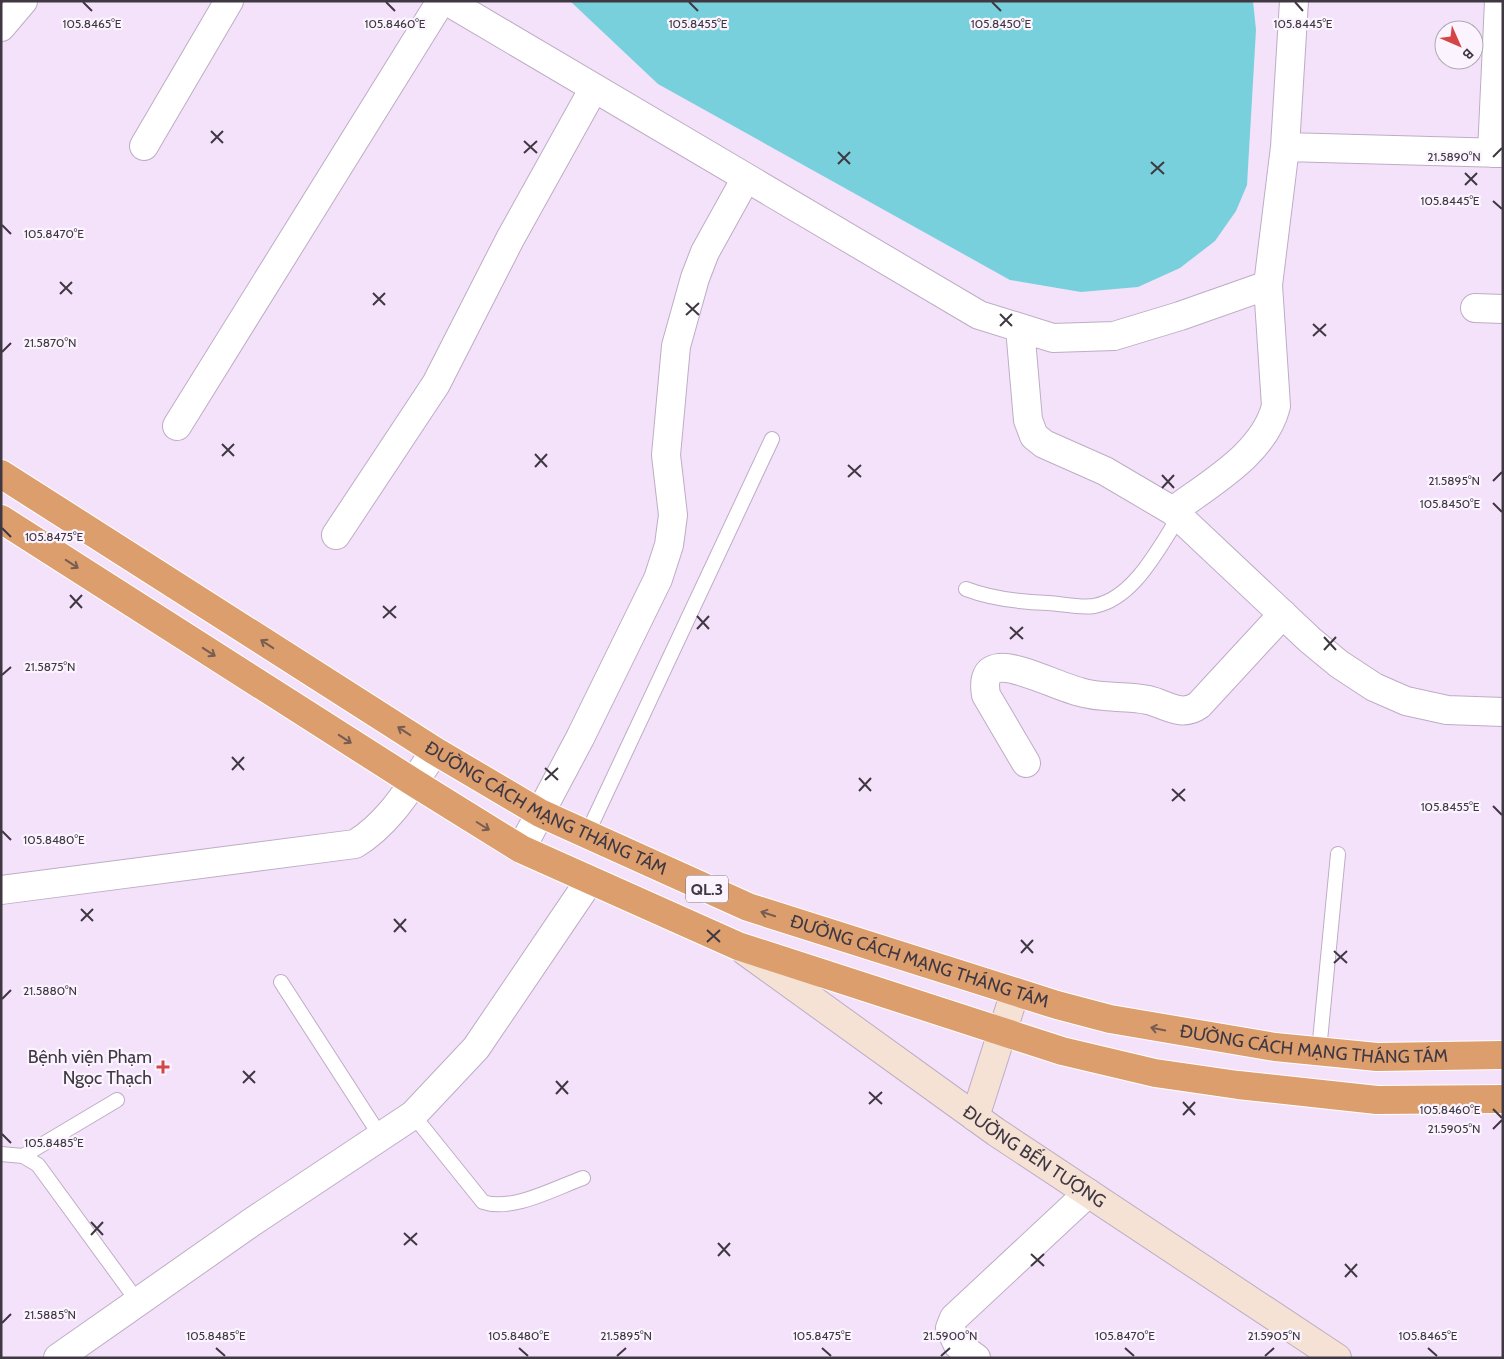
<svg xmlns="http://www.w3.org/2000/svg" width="1504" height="1359" viewBox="0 0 1504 1359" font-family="Cabin,sans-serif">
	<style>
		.water { fill: #77d0db }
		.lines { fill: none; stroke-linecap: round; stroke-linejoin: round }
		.lane-casing { stroke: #bdadc4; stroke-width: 16 }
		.street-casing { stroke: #bdadc4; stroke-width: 30 }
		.secondary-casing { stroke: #bdadc4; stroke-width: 30 }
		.highway-casing { stroke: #fff; stroke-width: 30 }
		.lane { stroke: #fff; stroke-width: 14 }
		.street { stroke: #fff; stroke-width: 28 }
		.secondary { stroke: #f5e2d4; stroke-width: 28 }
		.highway { stroke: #dd9e6e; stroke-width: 28 }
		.oneway { stroke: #765c51 }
		.ticks { fill: none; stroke: #3f3842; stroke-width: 2 }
		.poi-dot { fill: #d44546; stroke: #fbf4fe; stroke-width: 2 }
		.labels { text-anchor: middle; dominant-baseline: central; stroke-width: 4.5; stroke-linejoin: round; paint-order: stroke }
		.shield { fill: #fbf4fe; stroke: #77707a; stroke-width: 1 }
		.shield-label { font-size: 16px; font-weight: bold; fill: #3f3842 }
		.street-label { font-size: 18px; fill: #3f3842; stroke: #fbf4fe }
		.poi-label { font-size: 18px; fill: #3f3842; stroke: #fbf4fe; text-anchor: end }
		.ticks-label { font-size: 12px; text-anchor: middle; fill: #3f3842; stroke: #fbf4fe; stroke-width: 4.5; stroke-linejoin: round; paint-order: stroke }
	</style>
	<rect width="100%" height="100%" fill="#f4e2fb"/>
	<path class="water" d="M570,1H1253L1256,30L1247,185L1236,211L1215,241L1180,268L1138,287L1081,292L1010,280L658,84Z"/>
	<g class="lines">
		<defs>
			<path id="lane" d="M966,589C992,599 1020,602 1048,603C1063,604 1080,608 1094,606C1134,599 1159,547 1179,517
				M587,834L772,439
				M281,982L381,1137
				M1319,1051L1338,854
				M413,1115L483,1202C512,1212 555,1188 583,1178
				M1,1154L23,1156L38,1165L138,1302
				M23,1156L117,1100"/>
			<path id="street" d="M447,1L979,315L1053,338L1114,336L1180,316L1268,285L1285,147L1294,1
				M1,27L23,1
				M144,146L229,1
				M1285,147L1503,153
				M1492,153L1499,1
				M1475,308L1503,309
				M1020,328L1028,420L1034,436L1044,444L1105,471L1173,511L1310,640L1339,664L1374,687L1406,701L1447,710L1503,712
				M177,426L441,1
				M1173,511C1210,483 1264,454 1276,406L1268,285
				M336,535L436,384L510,239L594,88
				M1026,763L986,695C984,683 984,670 999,668C1016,665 1060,687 1080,692C1102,699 1125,695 1148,700C1166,704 1181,718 1199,705L1283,614
				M521,849L580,738L658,579L669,545L673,515L666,455L676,346L695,278L705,252L746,178
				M1,890L355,844C390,823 412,784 435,751
				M58,1358L252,1222L413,1115L476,1048L590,880
				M976,1358L958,1345L950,1328L954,1318L1088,1193"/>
			<g id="secondary">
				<path id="s1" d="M745,951L996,1132L1337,1358"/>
				<path d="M975,1117L1015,992"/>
			</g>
			<g id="highway">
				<path id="s2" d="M1,474L435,751L540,813L748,907L1057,1005L1110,1019L1275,1047L1377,1057L1503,1055"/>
				<path d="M1,519L413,782L521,849L738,946L1062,1051L1155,1073L1238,1085L1377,1100L1503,1099"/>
			</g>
		</defs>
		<use href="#lane" class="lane-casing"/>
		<use href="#street" class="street-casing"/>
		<use href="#secondary" class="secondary-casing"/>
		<use href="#highway" class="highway-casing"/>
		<use href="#lane" class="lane"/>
		<use href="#street" class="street"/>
		<use href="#secondary" class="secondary"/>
		<use href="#highway" class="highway"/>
	</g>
	<defs><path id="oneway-shaft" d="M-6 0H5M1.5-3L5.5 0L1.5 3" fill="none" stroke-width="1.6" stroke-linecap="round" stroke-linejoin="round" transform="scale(1.25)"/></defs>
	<g class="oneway">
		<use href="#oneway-shaft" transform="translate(72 564) rotate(33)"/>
		<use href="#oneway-shaft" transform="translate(267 644) rotate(-147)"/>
		<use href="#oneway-shaft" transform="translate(209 652) rotate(33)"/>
		<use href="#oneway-shaft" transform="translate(404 731) rotate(-147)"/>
		<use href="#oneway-shaft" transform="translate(345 739) rotate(33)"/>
		<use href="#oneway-shaft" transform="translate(483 826) rotate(32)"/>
		<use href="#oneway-shaft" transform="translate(768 914) rotate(-162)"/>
		<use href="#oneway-shaft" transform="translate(1158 1029) rotate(-169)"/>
	</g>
	<path class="ticks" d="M83,2L92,11M386,2L395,11M689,2L698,11M992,2L1001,11M1295,2L1303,11M211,131L223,143M524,141L537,153M211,143L223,131M838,152L850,164M524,153L537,141M1493,157L1502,148M1151,162L1164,174M838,164L850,152M1465,173L1477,185M1151,174L1164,162M1465,185L1477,173M1493,201L1502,209M2,225L11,234M60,282L72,294M373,293L385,305M60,294L72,282M686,303L699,315M373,305L385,293M1000,314L1012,326M686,315L699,303M1313,324L1326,336M1000,326L1012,314M1313,336L1326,324M2,352L11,343M222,444L234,456M535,454L547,467M222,456L234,444M848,465L861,477M535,467L547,454M1162,475L1174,488M848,477L861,465M1493,481L1502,472M1162,488L1174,475M1493,503L1502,512M2,528L11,537M70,595L82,608M383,606L396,618M70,608L82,595M697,616L709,629M383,618L396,606M1010,627L1023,639M697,629L709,616M1324,637L1336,650M1010,639L1023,627M1324,650L1336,637M2,675L11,667M232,757L244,770M545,768L558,780M232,770L244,757M859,778L871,791M545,780L558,768M1172,789L1185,801M859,791L871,778M1172,801L1185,789M1493,806L1502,815M2,831L11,840M81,909L93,921M394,919L406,932M81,921L93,909M707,930L720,942M394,932L406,919M1021,940L1033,953M707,942L720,930M1334,951L1347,963M1021,953L1033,940M1334,963L1347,951M2,999L11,990M243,1071L255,1083M556,1081L568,1094M243,1083L255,1071M869,1092L882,1104M556,1094L568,1081M1183,1102L1195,1115M869,1104L882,1092M1493,1109L1502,1118M1183,1115L1195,1102M1493,1129L1502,1120M2,1134L11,1143M91,1222L103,1235M404,1233L417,1245M91,1235L103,1222M718,1243L730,1256M404,1245L417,1233M1031,1254L1044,1266M718,1256L730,1243M1345,1264L1357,1277M1031,1266L1044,1254M1345,1277L1357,1264M2,1323L11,1314M216,1348L225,1356M519,1348L528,1356M822,1348L831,1356M1125,1348L1134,1356M1428,1348L1437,1356M617,1356L626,1348M941,1356L950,1348M1265,1356L1274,1348"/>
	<path class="poi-dot" d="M160.5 1059.5h5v5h5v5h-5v5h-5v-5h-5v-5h5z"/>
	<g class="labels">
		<rect class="shield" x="686" y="875.5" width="42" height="27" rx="4"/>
		<g class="shield-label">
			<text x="707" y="889">QL.3</text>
		</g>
		<g class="street-label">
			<text stroke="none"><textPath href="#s2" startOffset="640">ĐƯỜNG CÁCH MẠNG THÁNG TÁM</textPath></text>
			<text stroke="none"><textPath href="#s2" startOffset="1045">ĐƯỜNG CÁCH MẠNG THÁNG TÁM</textPath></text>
			<text stroke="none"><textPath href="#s2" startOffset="1450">ĐƯỜNG CÁCH MẠNG THÁNG TÁM</textPath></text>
			<text stroke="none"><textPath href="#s1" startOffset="355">ĐƯỜNG BẾN TƯỢNG</textPath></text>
		</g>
		<g class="poi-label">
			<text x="152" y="1057">Bệnh viện Phạm<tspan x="152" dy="21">Ngọc Thạch</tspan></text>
		</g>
	</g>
	<g class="ticks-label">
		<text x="92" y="28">105.8465°E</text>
		<text x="395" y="28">105.8460°E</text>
		<text x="698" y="28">105.8455°E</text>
		<text x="1001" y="28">105.8450°E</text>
		<text x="1303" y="28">105.8445°E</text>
		<text x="1454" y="161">21.5890°N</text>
		<text x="1450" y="205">105.8445°E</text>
		<text x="54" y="238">105.8470°E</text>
		<text x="50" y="347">21.5870°N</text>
		<text x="1454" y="485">21.5895°N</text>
		<text x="1450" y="508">105.8450°E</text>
		<text x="54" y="541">105.8475°E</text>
		<text x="50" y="671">21.5875°N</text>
		<text x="1450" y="811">105.8455°E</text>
		<text x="54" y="844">105.8480°E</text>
		<text x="50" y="995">21.5880°N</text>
		<text x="1450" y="1114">105.8460°E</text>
		<text x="1454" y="1133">21.5905°N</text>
		<text x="54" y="1147">105.8485°E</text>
		<text x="50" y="1319">21.5885°N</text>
		<text x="216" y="1340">105.8485°E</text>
		<text x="519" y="1340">105.8480°E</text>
		<text x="626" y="1340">21.5895°N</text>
		<text x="822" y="1340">105.8475°E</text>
		<text x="950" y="1340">21.5900°N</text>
		<text x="1125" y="1340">105.8470°E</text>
		<text x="1274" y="1340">21.5905°N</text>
		<text x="1428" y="1340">105.8465°E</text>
	</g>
	<rect width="1504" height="1359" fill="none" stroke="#3f3842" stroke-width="5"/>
	<g transform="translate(1459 45) rotate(135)"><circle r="24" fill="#fbf4fe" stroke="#b0a9b3"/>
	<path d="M0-4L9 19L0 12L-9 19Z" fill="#d44546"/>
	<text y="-8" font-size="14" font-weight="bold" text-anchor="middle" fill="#3f3842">B</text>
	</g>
</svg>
